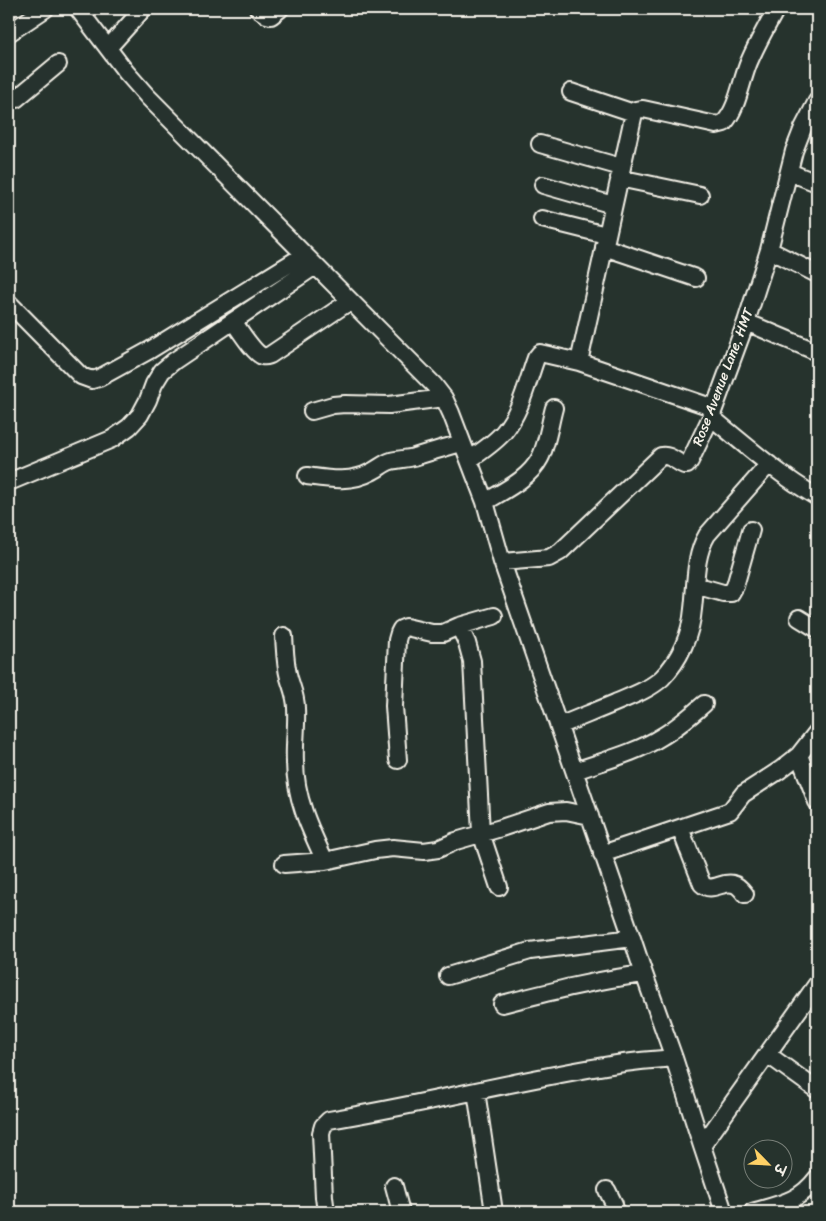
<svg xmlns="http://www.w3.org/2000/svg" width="826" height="1221" viewBox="0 0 826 1221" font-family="Sriracha,'Playpen Sans Deva',sans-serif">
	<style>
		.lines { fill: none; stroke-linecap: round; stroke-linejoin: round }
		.minor-casing { stroke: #f4f1e8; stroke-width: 20 }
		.minor { stroke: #26332d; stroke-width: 16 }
		.labels { text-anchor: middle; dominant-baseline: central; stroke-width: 4; stroke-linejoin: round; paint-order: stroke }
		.street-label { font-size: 14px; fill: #f4f1e8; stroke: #26332d }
	</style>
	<rect width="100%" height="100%" fill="#26332d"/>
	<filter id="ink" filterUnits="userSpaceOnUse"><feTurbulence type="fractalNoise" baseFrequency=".02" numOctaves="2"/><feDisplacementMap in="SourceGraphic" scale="10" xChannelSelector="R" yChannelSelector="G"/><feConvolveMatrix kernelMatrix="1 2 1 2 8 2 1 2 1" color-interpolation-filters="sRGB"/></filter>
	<g filter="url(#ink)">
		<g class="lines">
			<defs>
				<path id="minor" d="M78,9L126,72L148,97L434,385L444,398L451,413L485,502L502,562L632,938L644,974L674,1058L702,1146L724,1212
					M258,9L267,15L271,16L280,9
					M9,33L45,9
					M108,48L143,9
					M571,92L634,113
					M9,99H16L58,64
					M540,144L621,167
					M789,172L817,183
					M619,178L700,195
					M543,185L613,205
					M542,219L606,235
					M604,247L696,278
					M769,250L817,274
					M9,303L81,376L92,380L99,378L150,350L304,255
					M233,321C239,329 253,352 262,356C266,357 267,356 270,355L350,301
					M746,322L817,352
					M579,362L634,113L636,110L643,109L716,125L724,123C738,108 741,81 749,62C757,43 767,26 776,9
					M312,411L333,405L345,404L389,405L444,398
					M711,417C745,445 779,475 817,497
					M469,460C481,452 493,444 503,433C521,412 527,383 536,358L540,353L579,362L714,408
					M307,476C329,479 351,483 371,472C378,469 384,463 391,461C399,459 407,459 414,457C430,452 446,447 462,443
					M9,482L112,439L129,427L140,415L148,400L154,384L162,371L174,361L315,266
					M485,502C505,490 529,479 540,458C547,445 550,422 554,408
					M502,562L549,558L560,552L661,456C670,454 676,462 684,465H687L690,461L711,417L746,322L769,250L794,151L803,128L817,101
					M695,585L723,593H731L735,586L751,530
					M799,618L817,629
					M459,626L467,643L472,661L481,833L499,887
					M284,636C285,650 285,664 289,678C292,688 296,697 296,708C297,726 294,744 295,762C295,798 310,829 325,861
					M559,726C578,718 596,711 615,703C631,696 649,690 662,678C680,660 691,634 693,609C696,585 694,557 707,535L769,464
					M799,755L817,802
					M398,760L394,706L397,640L399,633L401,629L406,627L432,633H443L459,626L494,616
					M575,771C603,761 636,753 661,737C677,728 690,716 704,704
					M680,828L702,884C711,893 722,881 733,884C738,885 742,890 745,894
					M602,854L730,811L743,794L780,770L799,755L817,732
					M284,864L325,861L375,850L393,848L424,851L438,849L456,841L501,828L549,812L566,811L590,816
					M448,976L530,951L632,938
					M502,1004C549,992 595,980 644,974
					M767,1054L817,1090
					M476,1091L494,1212
					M702,1146L817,984
					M394,1186L401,1212
					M607,1190L614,1204L615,1212
					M326,1212L324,1197L321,1133L323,1126L329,1120C426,1104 520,1079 617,1064C635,1061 655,1060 674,1058
					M752,1212C780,1204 799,1202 817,1178"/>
			</defs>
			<use href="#minor" class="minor-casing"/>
			<use href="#minor" class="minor"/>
		</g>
	</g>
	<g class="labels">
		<g class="street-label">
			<text transform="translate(723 377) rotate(-69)">Rose Avenue Lane, HMT</text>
		</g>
	</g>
	<rect width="826" height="1221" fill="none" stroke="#26332d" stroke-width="30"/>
	<rect x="15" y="15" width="796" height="1191" fill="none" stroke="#f4f1e8" stroke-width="2" filter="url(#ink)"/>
	<g transform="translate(768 1164) rotate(114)"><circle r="24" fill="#26332d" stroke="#787f78"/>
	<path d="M0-4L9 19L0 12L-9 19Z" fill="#ffd166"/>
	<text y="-8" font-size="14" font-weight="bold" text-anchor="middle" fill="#f4f1e8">उ</text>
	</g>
</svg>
